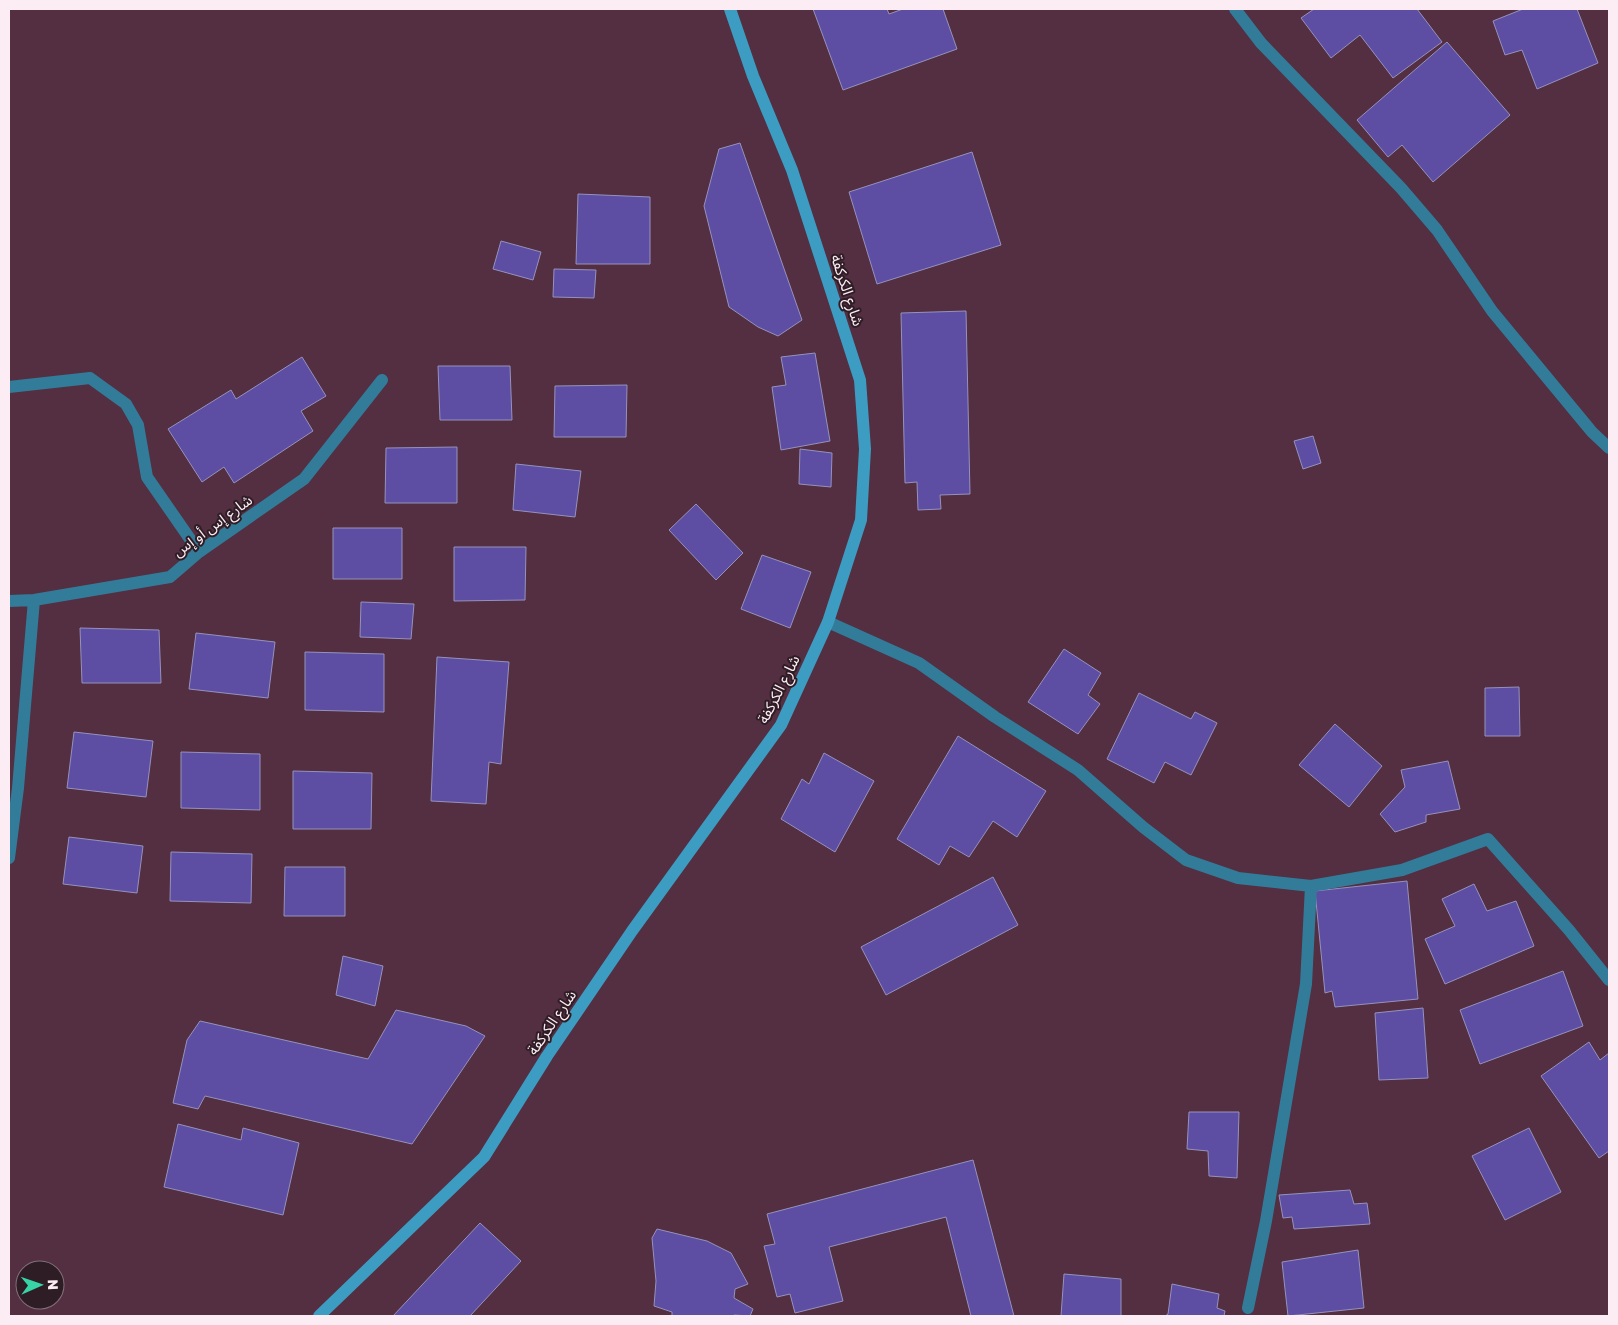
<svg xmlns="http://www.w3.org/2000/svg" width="1618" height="1325" viewBox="0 0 1618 1325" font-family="'Golos Text','Noto Sans Arabic',sans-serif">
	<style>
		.building { fill: #5d4ea3; stroke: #9692bd }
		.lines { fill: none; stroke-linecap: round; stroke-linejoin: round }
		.street { stroke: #327c9a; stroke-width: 12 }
		.secondary { stroke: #3d9cc2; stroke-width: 12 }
		.labels { text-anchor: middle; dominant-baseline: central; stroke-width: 4; stroke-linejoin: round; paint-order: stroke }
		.street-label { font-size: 15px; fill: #fcecf3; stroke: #2f1d26 }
	</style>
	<rect width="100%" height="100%" fill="#542e41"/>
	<path class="building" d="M813,9H887L889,14L903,9H943L957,49L843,90Z
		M1314,9H1417L1442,42L1393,78L1360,35L1331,58L1301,18Z
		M1523,9H1577L1598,63L1537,89L1522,50L1505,55L1493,21Z
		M1447,42L1510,115L1433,182L1402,145L1388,157L1357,120Z
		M740,143L802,320L778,336L758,327L729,307L704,206L719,149Z
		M972,152L1001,245L877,284L849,192Z
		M578,194L650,197V264H576Z
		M501,241L541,252L533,280L493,269Z
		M554,269L596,270L594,298L553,297Z
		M966,311L970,494L940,495L941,509L918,510L917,482L905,483L901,313Z
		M815,353L830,441L781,450L772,387L786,385L781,357Z
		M302,357L326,396L301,411L313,431L234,483L224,467L202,482L168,429L231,390L236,399Z
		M438,366H510L512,420H440Z
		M627,385L626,437H554L555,386Z
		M1313,436L1321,463L1303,469L1294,441Z
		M457,447V503H385L386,448Z
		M800,449L832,453L831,487L799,484Z
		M516,464L581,471L575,517L513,510Z
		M696,504L743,553L716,580L669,530Z
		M333,528H402V579H333Z
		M454,547H526L525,600L454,601Z
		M762,555L811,572L790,628L741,609Z
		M361,602L414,604L411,639L360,637Z
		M80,628L159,630L161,683H82Z
		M196,633L275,642L268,698L189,689Z
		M1064,649L1101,673L1088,695L1100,704L1078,734L1028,702Z
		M305,652L384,654V712L305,710Z
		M437,657L509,662L501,764L489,762L486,804L431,801Z
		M1519,687L1520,736H1485V688Z
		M1139,693L1191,719L1195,712L1217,723L1191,775L1165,762L1154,783L1107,759Z
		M1335,724L1382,766L1349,807L1299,765Z
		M74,732L153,741L146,797L67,788Z
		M958,736L1046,791L1017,837L993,821L969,857L950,846L939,865L897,839Z
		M181,752L260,754V810L181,808Z
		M824,753L874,781L835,852L781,819L802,779L809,784Z
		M1448,761L1460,809L1426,815V822L1395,832L1380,814L1405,787L1401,770Z
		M293,771L372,773L371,829H293Z
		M69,837L143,846L137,893L63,884Z
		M171,852L252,854L251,903L170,901Z
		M285,867H345V916H284Z
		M993,877L1018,925L886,995L861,947Z
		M1407,881L1418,999L1335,1007L1332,991L1325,993L1315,891Z
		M1474,884L1487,911L1516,901L1534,946L1445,984L1425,939L1455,926L1442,899Z
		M343,956L383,966L375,1006L336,995Z
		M1563,971L1583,1026L1480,1064L1460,1010Z
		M1423,1008L1428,1078L1379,1080L1375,1013Z
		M396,1010L466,1026L485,1036L412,1144L205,1096L198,1109L173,1103L187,1040L200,1021L368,1059Z
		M1589,1042L1600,1060L1609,1053V1151L1599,1158L1541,1076Z
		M1189,1112H1239L1237,1178L1209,1176L1208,1151L1187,1149Z
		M178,1124L241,1140L243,1128L299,1143L283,1215L164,1187Z
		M1529,1128L1561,1192L1505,1220L1472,1156Z
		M973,1160L1014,1316H971L946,1217L829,1247L843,1301L795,1313L790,1294L777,1297L764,1246L775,1244L767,1214Z
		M1350,1190L1354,1204L1367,1203L1370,1224L1294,1229L1292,1217L1283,1218L1279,1195Z
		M480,1223L521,1261L470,1316H393Z
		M657,1229L707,1241L731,1253L748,1284L735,1289L734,1298L753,1309L750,1316L734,1315L733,1316H672V1312L654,1306L656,1281L652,1238Z
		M1358,1250L1364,1308L1288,1316L1282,1262Z
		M1064,1274L1121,1279V1316H1061Z
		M1172,1284L1219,1294L1217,1308L1225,1311L1224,1316H1165L1168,1314Z"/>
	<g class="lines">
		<path class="street" d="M1235,9L1261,43L1401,188L1437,230L1492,311L1592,432L1609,448
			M9,387L90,378L126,404L138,425L147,477L199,552
			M9,601L34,600L170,577L199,552L304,479L382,380
			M828,622L919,663L995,717L1078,770L1143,827L1186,860L1238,878L1311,886L1402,870L1488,839L1569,930L1609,980
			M9,858L18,788L34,600
			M1248,1308L1266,1221L1306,984L1311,886"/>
		<path class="secondary" d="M319,1316L484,1157L547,1056L632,931L781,725L828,622L861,520L865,449L860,380L792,170L753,76L730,9"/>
	</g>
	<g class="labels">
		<g class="street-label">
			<text transform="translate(848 290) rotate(72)">شارع الكركفة</text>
			<text transform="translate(212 525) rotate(-36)">شارع إس أو إس</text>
			<text transform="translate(778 689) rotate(-63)">شارع الكركفة</text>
			<text transform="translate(551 1022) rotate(-56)">شارع الكركفة</text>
		</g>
	</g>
	<rect width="1618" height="1325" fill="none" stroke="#fcecf3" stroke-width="20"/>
	<g transform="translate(40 1285) rotate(88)"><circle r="24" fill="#2f1d26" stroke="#817078"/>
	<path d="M0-4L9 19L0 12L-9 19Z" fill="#36d4a7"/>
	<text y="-8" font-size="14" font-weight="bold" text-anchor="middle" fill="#fcecf3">N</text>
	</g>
</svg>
